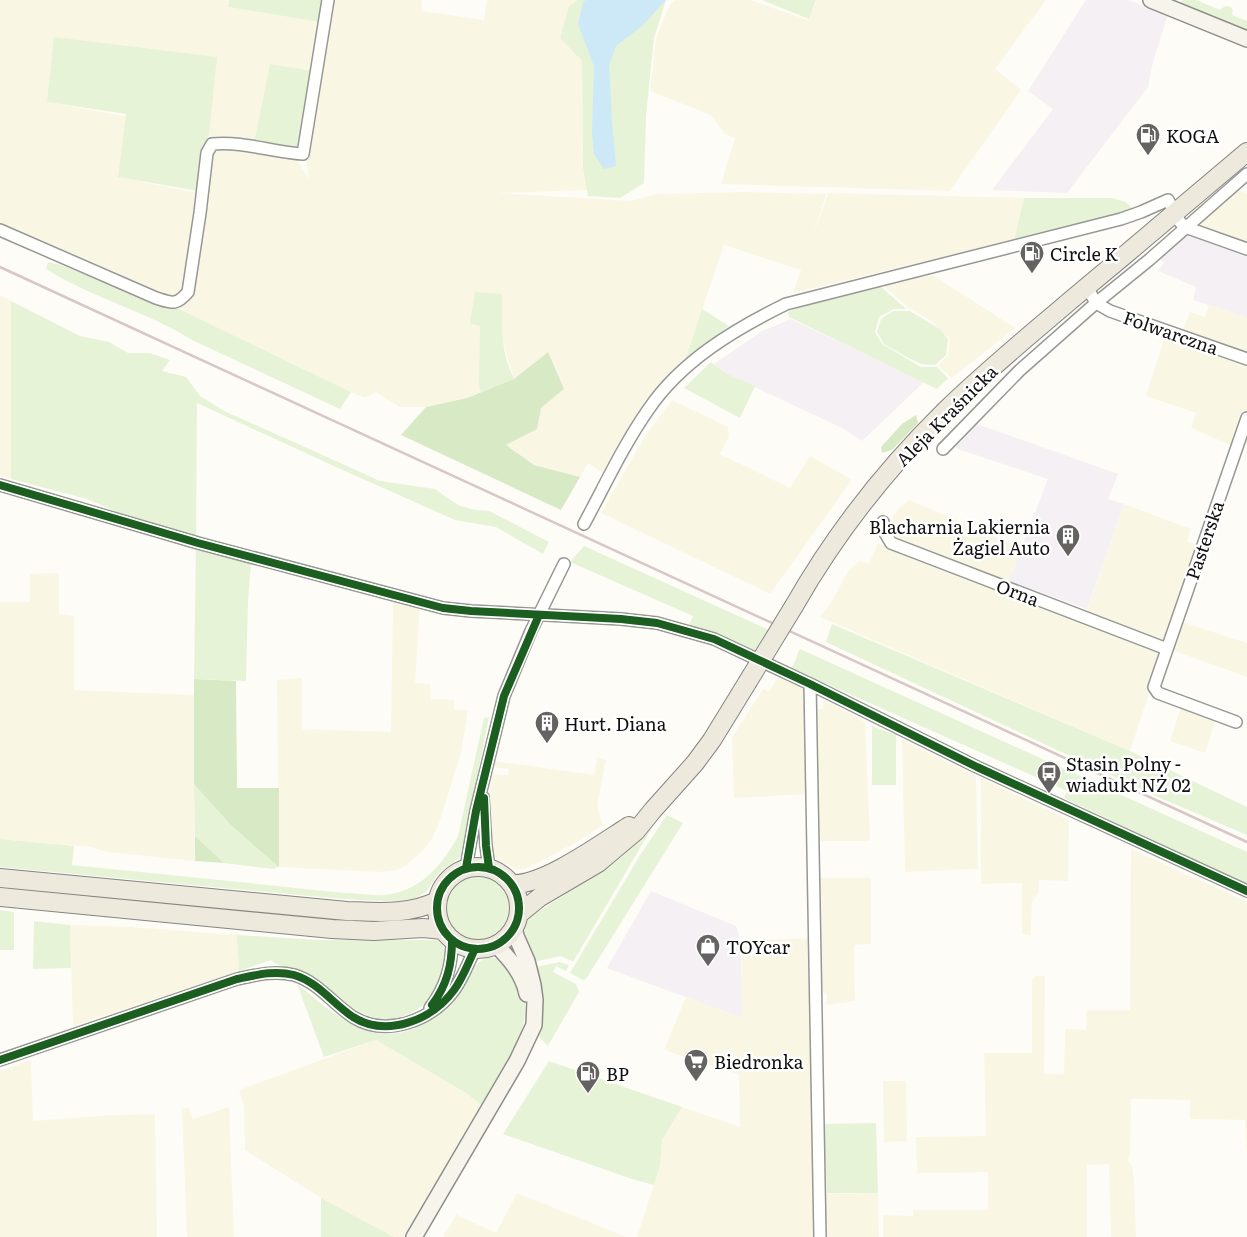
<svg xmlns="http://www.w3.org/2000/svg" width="1247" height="1237" viewBox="0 0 1247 1237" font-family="Literata,serif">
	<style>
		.industrial { fill: #f5f0f3 }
		.farmland { fill: #f9f7e4 }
		.green { fill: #e7f3d7 }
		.forest { fill: #d8eac5 }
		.water { fill: #cde8f7 }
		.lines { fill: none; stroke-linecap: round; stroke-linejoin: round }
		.street-casing { stroke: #979795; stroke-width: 14 }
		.secondary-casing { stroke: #8e8d8b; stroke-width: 18 }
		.primary-casing { stroke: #858482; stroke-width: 20 }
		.street { stroke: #fffffe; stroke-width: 11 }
		.secondary { stroke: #f6f4eb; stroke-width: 15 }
		.primary { stroke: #ede9dc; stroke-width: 18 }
		.rail { stroke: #d9c6c7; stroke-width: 2.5 }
		.primary-bridge-casing { stroke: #858482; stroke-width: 20; stroke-linecap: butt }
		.primary-bridge { stroke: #ede9dc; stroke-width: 18 }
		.cycleway-casing { stroke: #fff; stroke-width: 11 }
		.cycleway { stroke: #1b5e20; stroke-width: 8 }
		.labels { text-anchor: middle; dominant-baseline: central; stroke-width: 5; stroke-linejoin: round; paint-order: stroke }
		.poi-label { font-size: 18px; fill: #111; stroke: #fff; text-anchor: start }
		.street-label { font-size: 18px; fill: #111; stroke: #fff }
	</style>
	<rect width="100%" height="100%" fill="#fdfcf7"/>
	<path class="industrial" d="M1086,0H1128L1168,14L1153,62L1148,87L1067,193L992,190L1053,109L1028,91Z
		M1187,231L1247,252V318L1193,300L1196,287L1158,271L1164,263L1158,257Z
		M791,319L924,382L862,441L842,428L725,373L714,364L762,331Z
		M977,424L1118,474L1108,499L1124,504L1087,609L1009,581L1048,479L955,448Z
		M651,891L736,926L741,941L742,1018L607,968Z"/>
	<path class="farmland" d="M0,0H229L228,7L320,22L313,71L270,64L255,146L212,144L209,135L216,57L47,102L129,117L118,177L203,194L188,292L171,303L0,230Z
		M333,0H422L421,11L484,20L487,0H577L569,6L560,38L582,61L583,168L587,190L498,193L631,201L657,194L744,192L826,194L812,239L828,193L1024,198L1014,240L793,293L801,270L724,245L685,361L646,399L604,474L588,463L580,477L534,465L506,445L537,429L547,353L514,379L502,338V294L482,293L479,385L481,392L467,398L426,407H400L375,392L365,398L351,392L177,308L191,299L198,266L211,155L218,148L296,159L309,179L306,158Z
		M676,0H750L808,20L817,0H1046L995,69L1021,90L950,191L721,184L735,138L725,134L711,115L650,91L656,38L670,4Z
		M1236,189L1247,193V246L1196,228Z
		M933,275L1015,328L952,378L938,366L948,355L950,339L930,320L908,307L881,284Z
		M0,295L11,301V479L0,476Z
		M1209,305L1247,317V356L1182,333L1190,312L1205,317Z
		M1165,336L1247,363V416L1237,448L1191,428L1196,413L1146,396Z
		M672,400L728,427L729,436L720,454L790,488L810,456L852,480L770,594L601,513L645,436Z
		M909,500L1022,548L1009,581L900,542L895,537L890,528L891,520L899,508Z
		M1124,504L1191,529L1187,541L1199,545L1166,642L1086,613Z
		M878,543L918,561L1163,651L1130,751L820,617L832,601L849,570L859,561L869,563Z
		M59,573V614L74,616V690L194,695L195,861L107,852L91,847L0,839V602H30V574Z
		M393,600L420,606L415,683L430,684L431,699L454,700V710H468L461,753L440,820L432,839L426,847L407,865L397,870L379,872L279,867L277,680L302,678V729L391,732Z
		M1179,621L1247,643V677L1169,649Z
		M778,677L807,690L809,794L734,798L732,737L763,689L769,692Z
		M824,700L865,722L870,841H817L812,709H823Z
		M1181,707L1216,719L1205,753L1170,741Z
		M902,740L976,776L978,869L905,872Z
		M597,757L606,760L597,806L603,825L575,843L528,868L517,870L497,859L493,853L490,787L492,774L508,775L509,769L493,767L494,761L594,775Z
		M981,778L1069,820L1068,881L1039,880V892L1032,902L1031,935L1022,934V883L981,884Z
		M1131,849L1247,902V1157L1245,1120L1190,1119V1100L1131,1099L1130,1153L1128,1161L1132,1166L1134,1180L1136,1237H1111L1109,1164L1087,1165V1237H883V1215L913,1216V1210H988V1172L917,1173L916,1137L986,1136L984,1053H1032V979L1036,976H1045L1044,1074H1064L1065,1029L1086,1030L1087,1010H1130Z
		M818,878H871V944L854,945L855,1001L827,1005V994L821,990L822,923L821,894Z
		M70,925L131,927L237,935L239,971L73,1026Z
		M812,938L817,1194L878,1193L879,1237H637L660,1166L662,1141L682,1107L740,1127L739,1075L664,1050L686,997L742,1018L741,941Z
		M376,1040L466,1093L481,1105L406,1237H394L321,1198L245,1150L244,1106L239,1090Z
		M31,1060L33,1121L114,1115L155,1114L157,1237H0V1071Z
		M883,1081H906L907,1141L884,1142Z
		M189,1107L193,1119L229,1107L234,1237H187L182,1109Z
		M517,1193L627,1237H443L457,1213L459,1216L496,1233Z"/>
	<path class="green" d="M229,0H324L320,22L228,7Z
		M577,0H666L654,38L646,116L644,183L620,198L588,196L583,168L582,61L560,38L569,6Z
		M762,0H816L809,19Z
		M1182,0H1196L1220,10L1225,6L1231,7L1233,11L1232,15L1247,21V31L1180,5Z
		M54,37L217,57L209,135L203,145L198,191L118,177L126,114L47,102Z
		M270,64L313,71L300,147L295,150L254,143Z
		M1024,198H1112L1126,202L1132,208L1128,211L1014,240Z
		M48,262L61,265L132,294L177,308L351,392L340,409L192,340C146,311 92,298 46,269Z
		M879,285L906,309H894L879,317L875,332L882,344L921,367H937L948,378L937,389L789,317L788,312L842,292Z
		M475,292L502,294C502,324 500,351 514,379L481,392L479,385L480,326L470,323Z
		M11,301L80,336L109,342L128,353H150L170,360L162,371L186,377L200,396L224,411L307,448L380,481L435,489L458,505L475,510L489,511L549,542L543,554L496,527L455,520L336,467L197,403L196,537L141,522L87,499L11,479Z
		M702,309L729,326L701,346L685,361Z
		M893,311H910L940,329L948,339L946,355L935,365L921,364L903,355L884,344L877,332L881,319Z
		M711,362L725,373L755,386L740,418L684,388Z
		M584,546L769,630L756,652L689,625L693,616L570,562Z
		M196,547L251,563L248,601L246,681L194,679Z
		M832,624L1130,751L1247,807V835L1160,798L826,642Z
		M800,649L1247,852V885L1064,798L1067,791L791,668C796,662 796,656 800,649Z
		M489,717L462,855C456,862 447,865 440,872C433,879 430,891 420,896C402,905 353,899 331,898L0,867V839L74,846L72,865L345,893C358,893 371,896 384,895C418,893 443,865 458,836L484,718Z
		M872,726L896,735V785H872Z
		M194,784L279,867L273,869L224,863L195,836Z
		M667,815L683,823L586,979L583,980L570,973L639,857Z
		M653,826L573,962L561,956L538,961L533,960C527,944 518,933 530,917L617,861L640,841Z
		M442 907a36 36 0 1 1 72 0a36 36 0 1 1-72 0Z
		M0,910L14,912V950H0Z
		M34,921L70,925L71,968L33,969Z
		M237,935L319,940H438C451,953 445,962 440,978C429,1014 391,1029 358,1011C340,1001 328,983 310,974C298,968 279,969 271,960L239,971Z
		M490,957C505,960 507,966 514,979C517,984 521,990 523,996C534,1030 498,1078 481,1105L466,1093L376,1040L324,1057L297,984C317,1000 337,1018 360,1028C399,1045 435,1023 458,992C461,988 465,984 468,980C475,967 474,962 490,957Z
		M560,962L569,965L566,971L556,966L553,972L576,984L579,992L548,1046L540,1038L538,1030L535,967Z
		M549,1061L682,1107L662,1140L660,1166L654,1185L632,1179L503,1134Z
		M876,1123L878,1193H827L824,1124Z
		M321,1198L394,1237H321Z"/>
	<path class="forest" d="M548,352L564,389L541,408L537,429L506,445L534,465L580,477L561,510L401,435L426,407L467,398L514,379Z
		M916,415L918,423L892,450L882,453L881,447L902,424Z
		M194,679L236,681L237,788H279V867L231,825L194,784Z
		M195,836L224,863L195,861Z"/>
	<path class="water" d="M586,0H666L642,26L616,46L609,65L612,120L616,166L604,169L594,154L592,133L594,66L578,24L583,2Z"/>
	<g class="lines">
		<defs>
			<path id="street" d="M0,230L156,298C172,303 176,306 188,292L200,213L207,153L212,144C243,141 272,152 303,154L328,0
				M1087,287L1096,303L1110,311L1247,359
				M943,449L1019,371L1096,303L1149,260L1247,174
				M0,485L198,543L443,608L471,611L621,619L657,623L714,639L810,684L977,767L1247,891
				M883,522L884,531L891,543L1167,649
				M584,524C605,485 623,446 648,410C681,361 735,329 786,304L1121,219L1141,212L1168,200L1180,222L1185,227L1247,249
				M810,684L820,1237
				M1236,722L1158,693L1154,687L1247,418
				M483,797L486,846L489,868
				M466,868L476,811L504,696L531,631L564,564
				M430,1008C446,987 452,966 452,940
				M0,1060L237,979C256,975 275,970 294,975C318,982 333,1004 353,1017C387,1038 432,1020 454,990C463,978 468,963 475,949"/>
			<path id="secondary" d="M1151,0L1247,39
				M496,945C510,959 523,974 527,994
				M414,1237L517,1061L534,1025L535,1000L533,985L527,961L516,936L514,928"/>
			<path id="primary" d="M794,606C835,534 887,468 946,410C986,371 1029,336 1071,300C1130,251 1189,201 1247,152
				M437 908a41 41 0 1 1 82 0a41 41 0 1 1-82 0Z
				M0,878L347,911C378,912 409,915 437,901
				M512,884C543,886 602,843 629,826
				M0,897L332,929L374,931L423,928L443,930
				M519,914L540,897L598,863L636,831L653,810L695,763L712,740L747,683"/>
		</defs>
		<use href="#street" class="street-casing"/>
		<use href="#secondary" class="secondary-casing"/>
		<use href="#primary" class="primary-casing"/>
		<use href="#street" class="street"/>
		<use href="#secondary" class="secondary"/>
		<use href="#primary" class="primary"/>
		<path class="rail" d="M0,267L1247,842"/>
		<defs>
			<path id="primary-bridge" d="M747,683L794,606"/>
		</defs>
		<use href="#primary-bridge" class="primary-bridge-casing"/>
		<use href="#primary-bridge" class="primary-bridge"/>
		<defs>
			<path id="cycleway" d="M0,485L198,543L443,608L471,611L621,619L657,623L714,639L810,684L977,767L1247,891
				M484,798L486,846L489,868
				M437 908a41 41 0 1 1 82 0a41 41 0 1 1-82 0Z
				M466,868L476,811L504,696L539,615
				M432,1005C447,985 452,965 452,940
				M0,1060L237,979C256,975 275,970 294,975C318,982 333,1004 353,1017C387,1038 432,1020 454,990C463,978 468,963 475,949"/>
		</defs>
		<use href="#cycleway" class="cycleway-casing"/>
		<use href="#cycleway" class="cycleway"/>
	</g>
	<defs>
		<symbol id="fuel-pin" viewBox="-11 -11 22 30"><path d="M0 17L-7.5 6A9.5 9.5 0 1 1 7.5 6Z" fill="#646362" stroke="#fff"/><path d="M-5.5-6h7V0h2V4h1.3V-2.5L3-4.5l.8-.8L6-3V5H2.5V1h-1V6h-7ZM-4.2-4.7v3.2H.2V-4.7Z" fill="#fff"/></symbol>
		<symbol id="building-pin" viewBox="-11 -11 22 30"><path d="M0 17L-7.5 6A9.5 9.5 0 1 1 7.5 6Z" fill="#646362" stroke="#fff"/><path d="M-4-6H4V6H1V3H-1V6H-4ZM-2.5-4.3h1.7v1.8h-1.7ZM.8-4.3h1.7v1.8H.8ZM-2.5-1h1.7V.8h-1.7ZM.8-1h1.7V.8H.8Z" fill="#fff"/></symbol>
		<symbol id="bus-pin" viewBox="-11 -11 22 30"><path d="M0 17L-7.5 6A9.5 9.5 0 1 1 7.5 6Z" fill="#646362" stroke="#fff"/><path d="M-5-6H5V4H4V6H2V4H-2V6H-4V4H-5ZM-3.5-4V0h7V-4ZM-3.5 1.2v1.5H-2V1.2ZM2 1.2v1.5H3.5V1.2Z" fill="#fff"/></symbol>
		<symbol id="shop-pin" viewBox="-11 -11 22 30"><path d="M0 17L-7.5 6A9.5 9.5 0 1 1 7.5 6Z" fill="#646362" stroke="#fff"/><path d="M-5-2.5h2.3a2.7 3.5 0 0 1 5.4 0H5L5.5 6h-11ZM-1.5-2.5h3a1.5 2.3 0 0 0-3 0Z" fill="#fff"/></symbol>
		<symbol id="supermarket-pin" viewBox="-11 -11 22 30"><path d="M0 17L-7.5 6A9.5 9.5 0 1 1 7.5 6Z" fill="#646362" stroke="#fff"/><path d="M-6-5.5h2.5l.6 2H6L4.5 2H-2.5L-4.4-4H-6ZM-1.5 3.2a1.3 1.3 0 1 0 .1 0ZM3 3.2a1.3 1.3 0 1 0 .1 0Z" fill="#fff"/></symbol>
	</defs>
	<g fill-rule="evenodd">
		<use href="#fuel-pin" x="1134" y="121" width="28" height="38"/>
		<use href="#fuel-pin" x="1018" y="239" width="28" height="38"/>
		<use href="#building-pin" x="1054" y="522" width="28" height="38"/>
		<use href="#building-pin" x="533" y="709" width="28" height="38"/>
		<use href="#bus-pin" x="1035" y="759" width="28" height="38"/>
		<use href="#shop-pin" x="694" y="932" width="28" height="38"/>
		<use href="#supermarket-pin" x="682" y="1047" width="28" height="38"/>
		<use href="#fuel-pin" x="574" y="1059" width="28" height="38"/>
	</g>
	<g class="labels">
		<g class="poi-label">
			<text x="1166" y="135">KOGA</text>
			<text x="1050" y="253">Circle K</text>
			<text x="1050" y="526" text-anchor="end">Blacharnia Lakiernia<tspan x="1050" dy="21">Żagiel Auto</tspan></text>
			<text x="564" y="723">Hurt. Diana</text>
			<text x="1066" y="763">Stasin Polny -<tspan x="1066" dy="21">wiadukt NŻ 02</tspan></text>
			<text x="726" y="946">TOYcar</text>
			<text x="714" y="1061">Biedronka</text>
			<text x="606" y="1073">BP</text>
		</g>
		<g class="street-label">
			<text transform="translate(1171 332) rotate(19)">Folwarczna</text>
			<text transform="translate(946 415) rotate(-45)">Aleja Kraśnicka</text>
			<text transform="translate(1204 540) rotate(-71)">Pasterska</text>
			<text transform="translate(1018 592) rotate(21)">Orna</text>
		</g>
	</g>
</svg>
